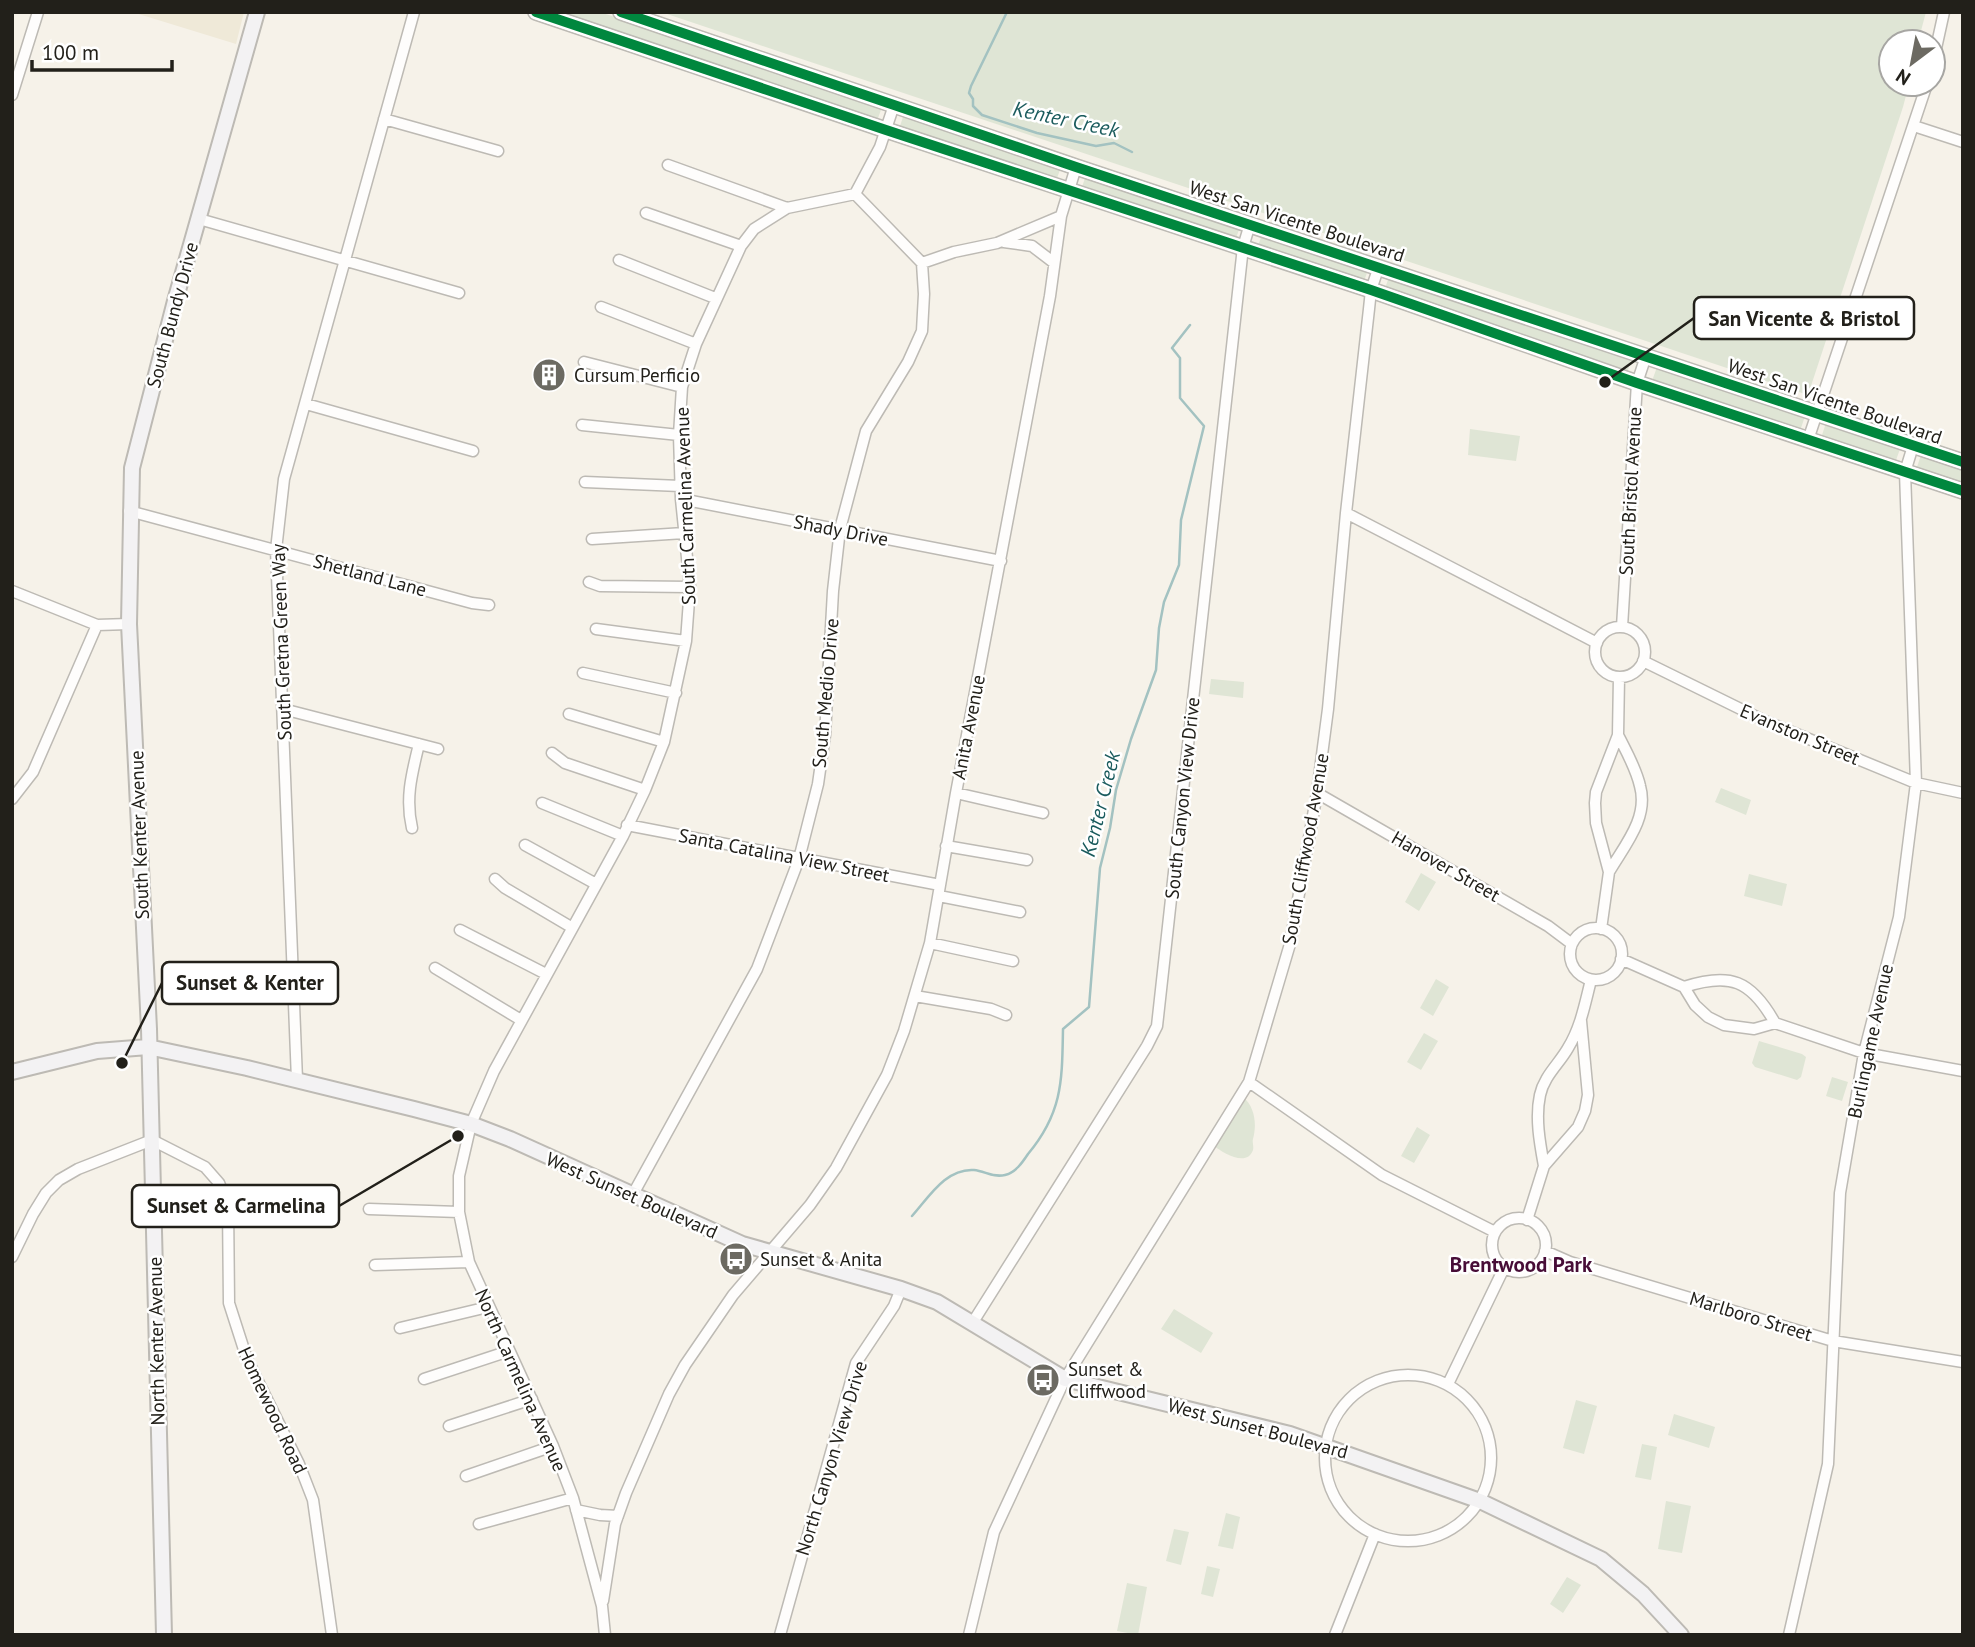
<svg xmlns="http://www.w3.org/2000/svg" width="1975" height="1647" viewBox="0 0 1975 1647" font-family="'PT Sans',sans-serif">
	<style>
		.built { fill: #efe9d8 }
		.green { fill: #dfe5d5 }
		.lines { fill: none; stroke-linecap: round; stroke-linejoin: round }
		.stream { stroke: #a3c2c1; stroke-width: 2.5 }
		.street-casing { stroke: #bdbab4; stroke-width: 13 }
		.secondary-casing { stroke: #bdbab4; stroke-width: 18 }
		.street { stroke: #fefdfc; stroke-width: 10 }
		.secondary { stroke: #f3f2f3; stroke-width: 14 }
		.cycleway-casing { stroke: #fff; stroke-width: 15 }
		.cycleway { stroke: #00873e; stroke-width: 10 }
		.labels { text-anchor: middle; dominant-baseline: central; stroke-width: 5; stroke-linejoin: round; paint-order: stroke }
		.street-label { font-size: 19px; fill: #22201a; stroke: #fff }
		.poi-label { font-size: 19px; fill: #22201a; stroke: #fff; text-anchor: start }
		.water-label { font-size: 21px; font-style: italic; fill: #1a5b5d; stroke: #fff }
		.neighbourhood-label { font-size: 21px; font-weight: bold; fill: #470d37; stroke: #fff }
		.leader { fill: none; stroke: #22201a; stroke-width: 2.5 }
		.callout-dot { fill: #22201a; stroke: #fff; stroke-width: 2.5 }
		.callout { fill: #fff; stroke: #22201a; stroke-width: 2.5 }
		.callout-label { font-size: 21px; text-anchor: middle; font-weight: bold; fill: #22201a }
	</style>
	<rect width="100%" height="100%" fill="#f6f2e9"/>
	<path class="built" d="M132,12H244L236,44Z"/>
	<path class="green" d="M552,12H600L882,107L877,121Z
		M661,12H1926L1918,42H1891V84H1909L1903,107L1808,395Z
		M904,114L1061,167L1056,181L899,129Z
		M1086,175L1240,227L1235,241L1081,190Z
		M1262,234L1368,270L1363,284L1257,249Z
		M1389,277L1632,358L1627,373L1384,291Z
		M1657,367L1805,416L1800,431L1652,381Z
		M1826,423L1900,449L1895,463L1821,438Z
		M1470,429L1520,436L1516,461L1468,455Z
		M1921,455L1963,469V485L1916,470Z
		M1211,679L1244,682L1243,698L1209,694Z
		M1721,788L1751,800L1746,815L1715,802Z
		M1421,873L1436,882L1419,911L1405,902Z
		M1749,874L1787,884L1782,906L1744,896Z
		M1436,979L1449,987L1433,1016L1420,1008Z
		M1424,1033L1438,1041L1421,1070L1407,1062Z
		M1759,1041L1802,1054L1806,1057L1801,1077L1797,1080L1755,1067L1752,1063Z
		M1832,1077L1848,1082L1842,1101L1826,1096Z
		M1243,1097C1255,1107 1257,1124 1253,1139C1252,1142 1254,1146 1253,1150C1247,1168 1222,1152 1214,1146Z
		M1417,1127L1430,1135L1414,1163L1401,1156Z
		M1174,1309L1213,1333L1201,1353L1161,1329Z
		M1576,1400L1597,1406L1584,1454L1563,1448Z
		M1674,1414L1715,1427L1709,1448L1668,1435Z
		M1642,1444L1657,1447L1651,1480L1635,1477Z
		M1666,1501L1691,1506L1682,1553L1658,1549Z
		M1226,1513L1240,1517L1233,1549L1218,1546Z
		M1174,1529L1189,1532L1181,1565L1166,1561Z
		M1207,1566L1220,1569L1213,1597L1201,1594Z
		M1567,1577L1581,1585L1563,1613L1550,1604Z
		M1127,1583L1147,1587L1138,1635L1117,1631Z"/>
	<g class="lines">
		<path class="stream" d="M1007,12L971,86L969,93L973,99V106L982,115L1037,133L1096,146L1114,143L1132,152
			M912,1216C929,1197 946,1168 974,1170C985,1171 993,1178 1005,1175C1016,1172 1022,1163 1028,1154C1063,1112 1062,1080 1063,1029L1089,1007L1100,868L1110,828L1116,790L1131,739L1156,670L1159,628L1164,602L1179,565L1181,520L1204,426L1180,398V358L1172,348L1190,325"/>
		<defs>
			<path id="street" d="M1933,62L1944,12
				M12,95L38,12
				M384,119L498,151
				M1914,126L1963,142
				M668,165L787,208
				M646,213L741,246
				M199,219L459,293
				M1004,242L1032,246L1053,262
				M619,260L715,298
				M922,263L954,252L997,243L1061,216
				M601,307L696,344
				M584,362L682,387
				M306,404L473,451
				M582,425L679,435
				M1808,440L1927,84
				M585,482L680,486
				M681,499L1001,561
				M129,511L472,603L489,605
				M1346,513L1597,643
				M592,539L684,533
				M589,582L600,586L690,587
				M12,591L97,625L129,624
				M1622,627L1637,383L1646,356
				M1595 652a25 25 0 1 1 50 0a25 25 0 1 1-50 0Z
				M596,629L686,641
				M1643,661L1765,721L1916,783L1963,793
				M583,673L676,693
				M283,709L438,749
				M569,714L664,742
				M552,753L565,763L645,790
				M956,793L1043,813
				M1317,793L1548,926L1572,944
				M12,799L33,772L97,625
				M542,803L623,836
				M627,825L940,885
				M412,828C405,798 412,773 419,744
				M525,845L596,884
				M946,846L1027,860
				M1609,872C1624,846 1649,818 1640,786C1636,768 1626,751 1618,735
				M495,879L505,888L571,927
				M939,896L1020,912
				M1570 954a26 26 0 1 1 52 0a26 26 0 1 1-52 0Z
				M1601,929L1609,872L1596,823L1595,803L1596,792L1618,735L1619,677
				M460,930L546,974
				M930,943L1013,961
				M1621,959L1684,987L1695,1005L1708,1017L1724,1025L1754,1029L1775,1023L1864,1053L1963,1071
				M435,968L521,1020
				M1684,987C1730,972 1751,980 1775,1023
				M915,996L991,1009L1006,1015
				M297,1080L276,550L284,479L414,12
				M1249,1082L1382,1175L1495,1232
				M1544,1166C1540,1144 1535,1118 1540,1095C1544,1076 1559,1064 1568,1048C1581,1027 1585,1003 1591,980
				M632,1196L757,969L799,859L818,784L825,735L833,591L840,529L866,431L908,362L922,331L924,294L922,263L855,194
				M369,1209L459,1212
				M1492 1245a27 27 0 1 1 54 0a27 27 0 1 1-54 0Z
				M1527,1220L1544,1166L1578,1127L1585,1111L1588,1095L1581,1021
				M1545,1251L1570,1262L1833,1341L1963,1362
				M12,1257L33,1214L46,1193L59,1180L78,1169L152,1140L205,1167L219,1183L228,1205L229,1303L247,1359L299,1464L313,1500L332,1635
				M375,1265L469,1262
				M973,1322L1147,1046L1157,1026L1243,247L1250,224
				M400,1328L488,1307
				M1325 1458a83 83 0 1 1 166 0a83 83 0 1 1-166 0Z
				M424,1379L509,1351
				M1448,1384L1504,1268
				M449,1426L532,1399
				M466,1476L553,1446
				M576,1510L600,1515L618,1516
				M479,1524L573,1498
				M603,1601L615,1524L626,1493L669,1394L685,1365L733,1295L810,1205L836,1168L887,1075L904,1031L930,943L956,793L1050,296L1061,216L1076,167
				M605,1635L602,1606L573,1498L553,1446L469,1262L459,1212V1176L471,1124L494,1071L623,836L645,790L664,742L686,641L690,587L681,499L679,435L682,387L696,344L741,246L754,229L787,208L855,194L880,147L894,105
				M780,1635L856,1363L894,1306L901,1289
				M969,1635L994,1532L1065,1379L1249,1082L1290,944L1317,793L1328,709L1346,513L1369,309L1371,290L1379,266
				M1335,1635L1375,1534
				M1789,1635L1828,1464L1840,1193L1864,1053L1899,917L1916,783L1905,472L1913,446"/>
			<path id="secondary" d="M536,12L886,130L1371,290L1637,383L1963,491
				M621,12L1076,167L1963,462
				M12,1072L97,1051L148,1047L247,1068L414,1109L471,1124L510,1139L742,1244L901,1289L937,1302L1065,1379L1290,1434L1480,1501L1601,1559L1643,1594L1681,1635
				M164,1635L149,1029L129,624L132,468L175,301L257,12"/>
		</defs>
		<use href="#street" class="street-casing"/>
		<use href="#secondary" class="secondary-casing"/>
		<use href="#street" class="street"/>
		<use href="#secondary" class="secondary"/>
		<defs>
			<path id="cycleway" d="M536,12L886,130L1371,290L1637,383L1963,491
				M621,12L1076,167L1963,462"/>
		</defs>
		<use href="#cycleway" class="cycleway-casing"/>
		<use href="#cycleway" class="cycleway"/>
	</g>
	<defs>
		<symbol id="building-disc" viewBox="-11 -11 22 22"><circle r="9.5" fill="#6c6a62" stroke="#fff"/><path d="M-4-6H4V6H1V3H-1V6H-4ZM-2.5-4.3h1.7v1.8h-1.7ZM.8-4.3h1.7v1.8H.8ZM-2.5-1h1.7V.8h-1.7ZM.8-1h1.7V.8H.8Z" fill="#fff"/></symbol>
		<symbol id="bus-disc" viewBox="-11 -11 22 22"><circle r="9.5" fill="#6c6a62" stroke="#fff"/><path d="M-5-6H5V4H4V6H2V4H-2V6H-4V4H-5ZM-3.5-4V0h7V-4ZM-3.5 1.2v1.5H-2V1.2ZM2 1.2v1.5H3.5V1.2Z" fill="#fff"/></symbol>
	</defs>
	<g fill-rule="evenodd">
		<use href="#building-disc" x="530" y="356" width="38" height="38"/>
		<use href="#bus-disc" x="717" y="1240" width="38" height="38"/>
		<use href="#bus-disc" x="1024" y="1361" width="38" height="38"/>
	</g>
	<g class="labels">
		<g class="street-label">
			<text transform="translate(1297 221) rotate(18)">West San Vicente Boulevard</text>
			<text transform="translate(172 315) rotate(-75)">South Bundy Drive</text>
			<text transform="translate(1835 401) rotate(19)">West San Vicente Boulevard</text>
			<text transform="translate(1630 491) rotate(-87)">South Bristol Avenue</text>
			<text transform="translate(685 506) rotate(-92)">South Carmelina Avenue</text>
			<text transform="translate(841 530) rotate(11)">Shady Drive</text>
			<text transform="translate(370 575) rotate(15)">Shetland Lane</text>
			<text transform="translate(281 642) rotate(-92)">South Gretna Green Way</text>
			<text transform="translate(825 693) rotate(-85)">South Medio Drive</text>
			<text transform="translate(968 727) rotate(-79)">Anita Avenue</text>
			<text transform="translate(1800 734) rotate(23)">Evanston Street</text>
			<text transform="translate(1182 798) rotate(-84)">South Canyon View Drive</text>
			<text transform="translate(139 835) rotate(-92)">South Kenter Avenue</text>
			<text transform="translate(1305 849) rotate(-80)">South Cliffwood Avenue</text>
			<text transform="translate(784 855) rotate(11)">Santa Catalina View Street</text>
			<text transform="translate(1446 866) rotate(30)">Hanover Street</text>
			<text transform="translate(1870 1041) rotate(-78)">Burlingame Avenue</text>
			<text transform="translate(632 1195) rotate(24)">West Sunset Boulevard</text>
			<text transform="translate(1751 1316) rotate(17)">Marlboro Street</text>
			<text transform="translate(156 1341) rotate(-91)">North Kenter Avenue</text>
			<text transform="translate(521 1380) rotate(66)">North Carmelina Avenue</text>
			<text transform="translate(273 1410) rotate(65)">Homewood Road</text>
			<text transform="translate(1258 1428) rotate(15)">West Sunset Boulevard</text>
			<text transform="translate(831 1458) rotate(-73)">North Canyon View Drive</text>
		</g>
		<g class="poi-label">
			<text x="574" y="375">Cursum Perficio</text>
			<text x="760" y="1259">Sunset &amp; Anita</text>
			<text x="1068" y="1369">Sunset &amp;<tspan x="1068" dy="22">Cliffwood</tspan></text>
		</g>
		<g class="water-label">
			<text transform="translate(1066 119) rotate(12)">Kenter Creek</text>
			<text transform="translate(1100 804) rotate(-76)">Kenter Creek</text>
		</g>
		<g class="neighbourhood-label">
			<text x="1521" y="1264">Brentwood Park</text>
		</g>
	</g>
	<path class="leader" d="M1605 382L1694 318M122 1063L162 983M458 1136L339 1206"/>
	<g class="callout-dot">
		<circle cx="1605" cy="382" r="7"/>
		<circle cx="122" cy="1063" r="7"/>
		<circle cx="458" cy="1136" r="7"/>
	</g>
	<g class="callout">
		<rect x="1694" y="297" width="220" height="42" rx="7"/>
		<rect x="162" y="962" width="176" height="42" rx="7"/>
		<rect x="132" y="1185" width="207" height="42" rx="7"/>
	</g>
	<g class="callout-label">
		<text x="1804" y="326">San Vicente &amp; Bristol</text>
		<text x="250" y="990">Sunset &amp; Kenter</text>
		<text x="236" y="1213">Sunset &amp; Carmelina</text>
	</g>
	<rect width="1975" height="1647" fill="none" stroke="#22201a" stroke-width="28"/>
	<g transform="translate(1912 63) rotate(212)"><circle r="33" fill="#ffffff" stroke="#a7a6a3" stroke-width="2"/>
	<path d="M0-5L12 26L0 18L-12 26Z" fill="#6c6a62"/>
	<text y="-10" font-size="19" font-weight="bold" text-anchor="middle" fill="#22201a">N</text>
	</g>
	<path d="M32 60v10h140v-10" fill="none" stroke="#22201a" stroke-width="3.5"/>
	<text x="42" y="60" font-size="21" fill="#22201a" stroke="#ffffff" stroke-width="5" paint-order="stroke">100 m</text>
</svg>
